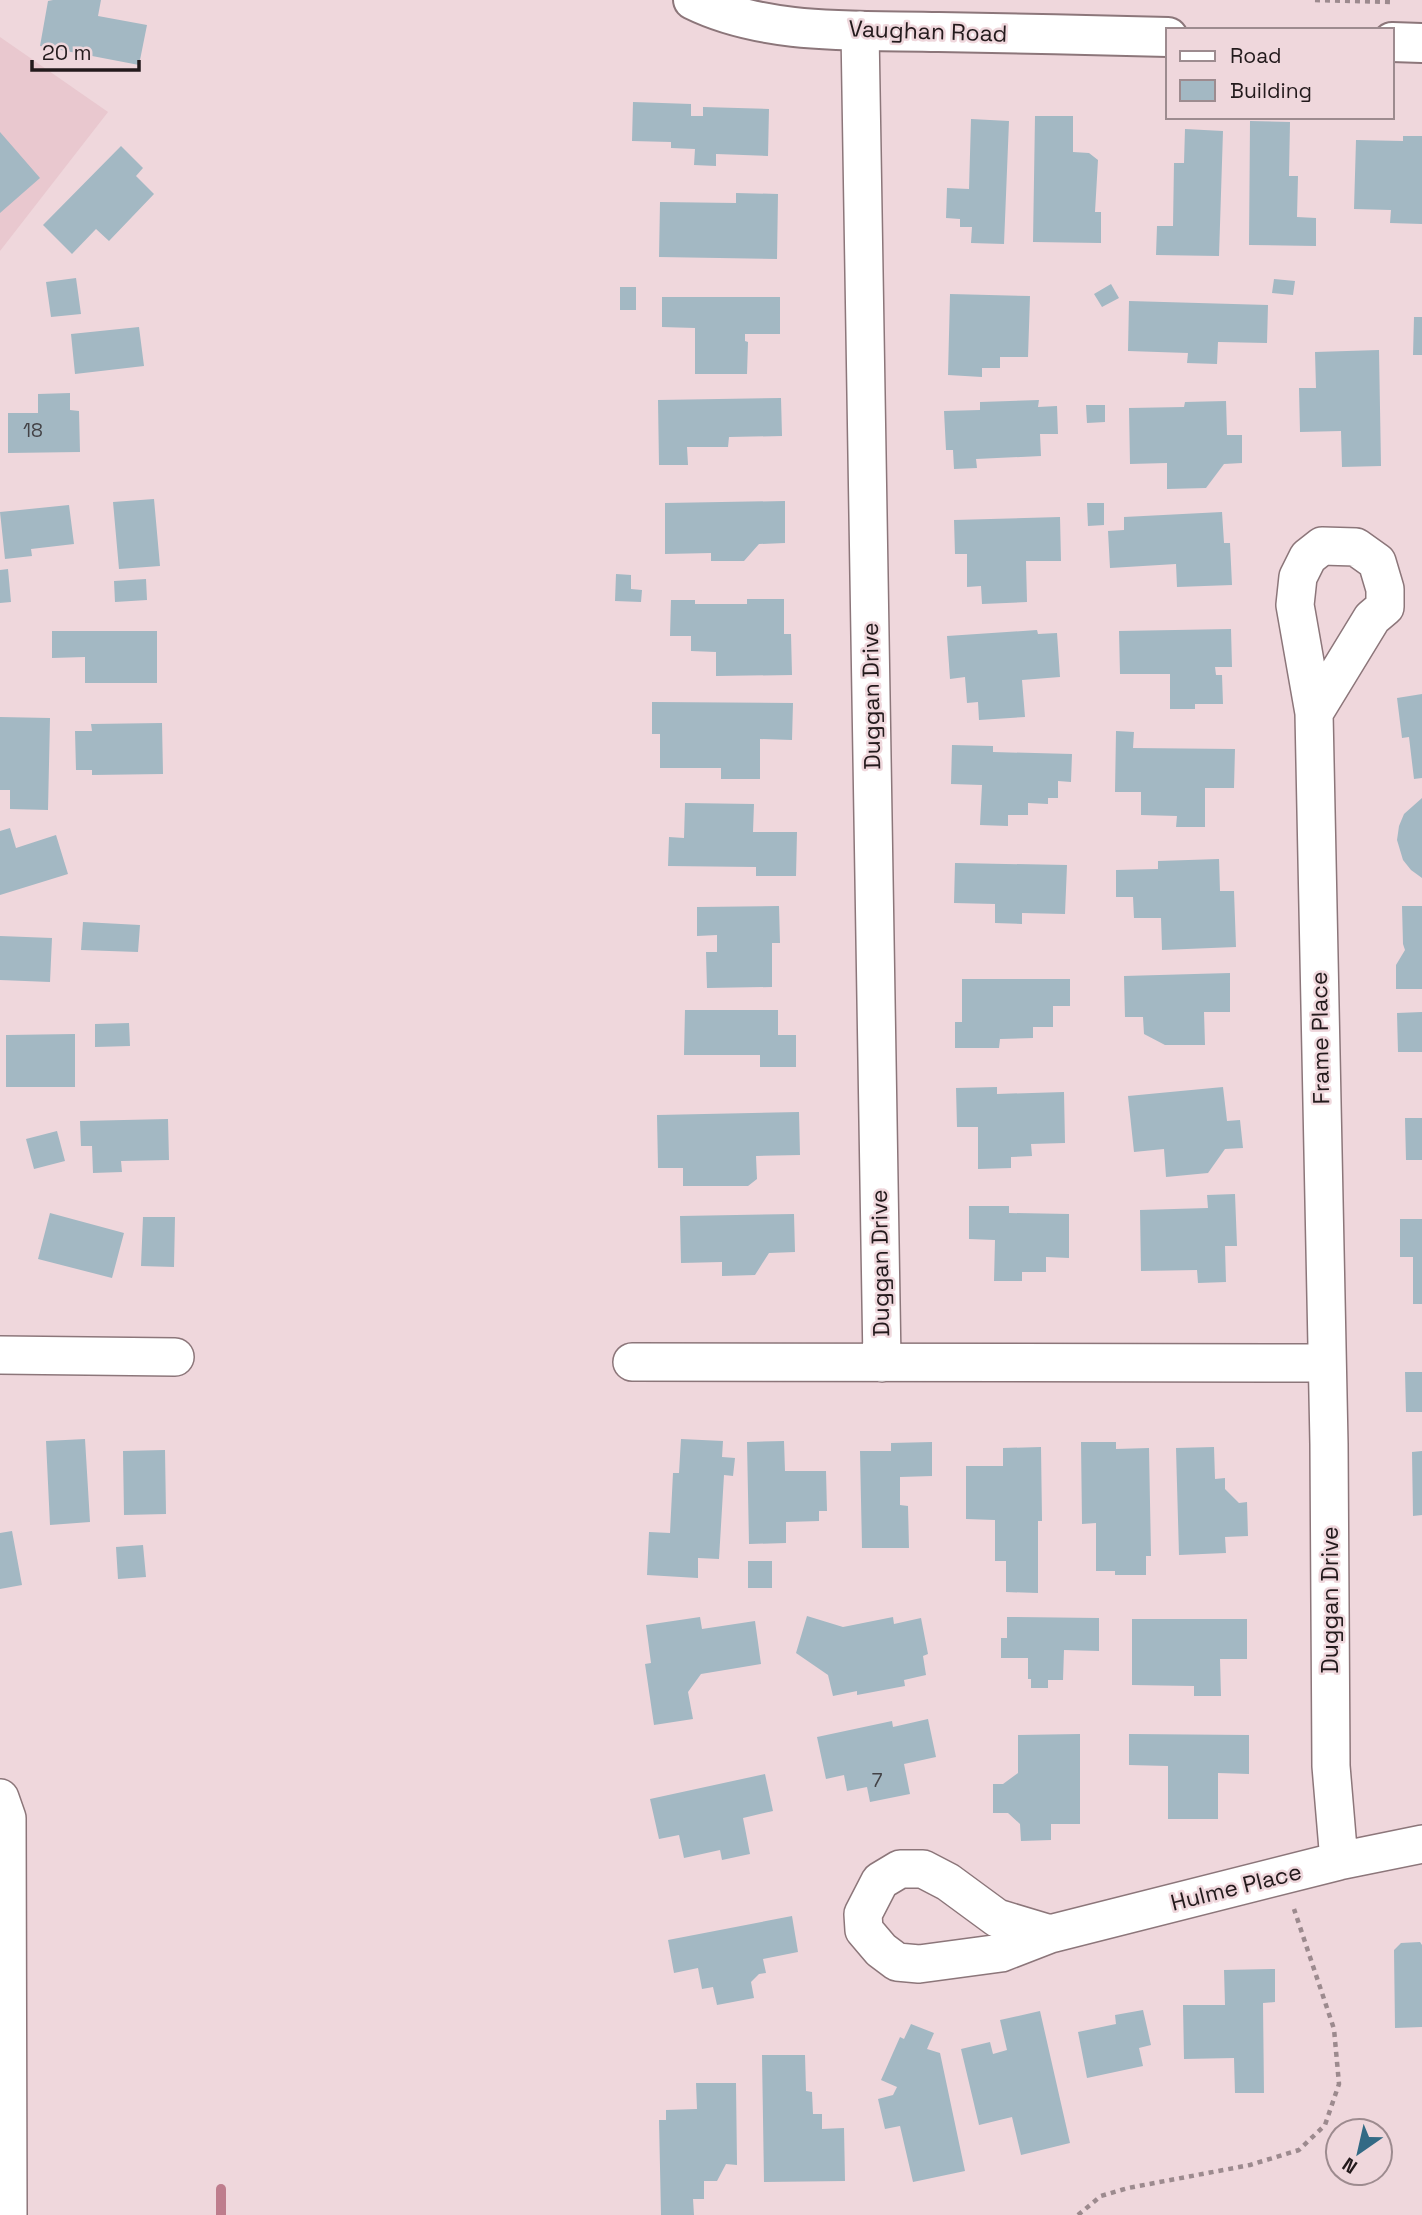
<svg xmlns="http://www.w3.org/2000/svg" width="1422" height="2215" viewBox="0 0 1422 2215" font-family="'Space Grotesk',sans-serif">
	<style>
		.built { fill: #e9c8cf }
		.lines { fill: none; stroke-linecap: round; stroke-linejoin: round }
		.stream { stroke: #be7d8d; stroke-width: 10 }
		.building { fill: #a3b8c3 }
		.street-casing { stroke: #8c767a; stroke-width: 40 }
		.secondary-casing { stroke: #8c767a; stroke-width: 42 }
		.path { stroke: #9c8a8e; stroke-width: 4.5; stroke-dasharray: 5 5; stroke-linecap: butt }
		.street { stroke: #fff; stroke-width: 37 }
		.secondary { stroke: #fff; stroke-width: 38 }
		.labels { text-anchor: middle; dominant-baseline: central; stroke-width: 5; stroke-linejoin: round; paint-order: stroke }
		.number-label { font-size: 19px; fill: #434246 }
		.street-label { font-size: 23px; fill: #231a1c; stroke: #efd7dc }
	</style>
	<rect width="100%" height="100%" fill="#efd7dc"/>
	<path class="built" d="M0,37L108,112L0,251Z"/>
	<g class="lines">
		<path class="stream" d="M221,2215V2189"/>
	</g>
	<path class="building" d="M53,0H101L98,16L147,25L139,65L40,46L48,1Z
		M633,102L691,104V116H703V107L769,109L768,156L716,154V166L694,165L695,149L671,148V142L632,141Z
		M1035,116H1073V152L1089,153L1098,160L1095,212H1101V243L1033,242Z
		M971,119L1009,121L1004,244L971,243L972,227H960V219L946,218L947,188L969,189Z
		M1250,121L1290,122L1289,176H1298L1297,217L1316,218V246L1249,245Z
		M1185,129L1223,131L1219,256L1156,255L1157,226H1173L1174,163H1184Z
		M0,132L40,178L0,213Z
		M1403,136H1422V224L1390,223L1391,210L1354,209L1356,140L1403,141Z
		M121,146L143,168L136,176L154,194L109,241L96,229L72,254L43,225Z
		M736,193L778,194L777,259L659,257L660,202L736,203Z
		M76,278L81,314L51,317L46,282Z
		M1274,279L1295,281L1293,295L1272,293Z
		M1111,284L1119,298L1102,307L1094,294Z
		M620,287H636V310H620Z
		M950,294L1030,296L1028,357H1000V368H982V377L948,375Z
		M662,297H780V334H745V341L748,342L747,374H695V328L662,327Z
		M1129,301L1268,305L1267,343L1218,342L1217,364L1187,363L1188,353L1128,351Z
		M1414,317H1422V355H1413Z
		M139,327L144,366L75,374L71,334Z
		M1379,350L1381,466L1342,467L1341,431L1300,432L1299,388H1316L1315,352Z
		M70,393V410L79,411L80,452L8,453V413H38V394Z
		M781,398L782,436L729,437L728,447H687L688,465H659L658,400Z
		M1039,400L1038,407L1057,406L1058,434H1040L1041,456L976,459L977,468L954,469L953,450H946L944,411L980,410V402Z
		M1226,401L1227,435H1242V463L1224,464L1206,488L1167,489V463L1130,464L1129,408L1184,407L1185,402Z
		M1086,405H1105V422L1087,423Z
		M154,499L160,566L119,569L113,502Z
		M785,501V543L759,544L744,561H711V553L665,554V503Z
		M1087,503H1104V525L1088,526Z
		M69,505L74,544L31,549L32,556L5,559L0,512Z
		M1222,512L1224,543H1230L1232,585L1177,587L1176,564L1110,568L1108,531L1124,530V517Z
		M1060,517L1061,561H1026L1027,602L982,604L981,586L967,587V554H955L954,520Z
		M8,569L11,602L0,603V570Z
		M616,574L631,575V589L642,590L641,602L615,601Z
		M146,579L147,600L115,602L114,581Z
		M747,599H784V634H791L792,675L716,676V652L691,651V636H670L671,600H695V604H747Z
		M1231,629L1232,667H1215L1216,675H1222L1223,704H1195V709H1170V674H1120L1119,631Z
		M1037,630L1038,634L1057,633L1060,677L1022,680L1025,717L979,720L978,702L967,703L965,677L950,679L947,636Z
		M52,631H157V683H85V657L52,658Z
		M1422,694V778L1414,779L1409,737L1402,738L1397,698Z
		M652,702L793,703L792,740L760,739V779H721V768H660V734H652Z
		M0,717L50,718L48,810L10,809V790H0Z
		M162,723L163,774L92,775V770H76L75,731H92L91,724Z
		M1116,731L1134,732L1133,748L1235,749L1234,788H1205V827H1176L1177,816L1141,815V792H1115Z
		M952,745L993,746V752L1072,754L1071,782L1058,781V798H1048V804L1028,803V815H1008V826L980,825L982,785L951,784Z
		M1422,798V878L1411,870L1403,860L1397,840L1399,826L1404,814Z
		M685,803L754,804L753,832H797L796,876H756V867L668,866L669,837L684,838Z
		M10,828L16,848L56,835L68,874L0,895V831Z
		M1219,859L1220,891H1234L1236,947L1162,950L1161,918H1134L1133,897H1116V870L1158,869V861Z
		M955,863L1067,865L1065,914L1022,913V924L995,923V904L954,903Z
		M779,906L780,943H772V987L707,988L706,952H717V935L697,936V907Z
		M1402,906H1422V989H1396V965L1405,950L1403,944Z
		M83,922L140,925L138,952L81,950Z
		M0,936L52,938L50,982L0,980Z
		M1230,973V1012H1204L1205,1045H1165L1144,1034L1143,1017H1125L1124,976Z
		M962,979H1070V1006H1053V1027H1033V1038L1000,1039L999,1048H955V1022H962Z
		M685,1010H778V1035H796V1067H760V1055H684Z
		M1422,1012V1052H1398L1397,1013Z
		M129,1023L130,1046L95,1047V1024Z
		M75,1034V1087H6V1035Z
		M997,1087V1094L1064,1092L1065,1143L1031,1144L1032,1156L1011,1157V1168L978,1169V1127H957L956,1088Z
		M1223,1087L1227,1121L1240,1120L1243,1148L1225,1149L1208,1173L1166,1177L1164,1149L1134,1152L1128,1096Z
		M799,1112L800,1155L756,1156L757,1179L748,1186H683V1168H658L657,1115Z
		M1405,1118H1422V1160H1406Z
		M168,1119L169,1160L121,1161L122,1172L93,1173L92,1146H81L80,1121Z
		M57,1131L65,1161L34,1169L26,1139Z
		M1235,1194L1237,1246H1225L1226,1282L1198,1283L1197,1270L1141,1271L1140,1210L1208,1208L1207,1195Z
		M969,1206H1009V1213L1069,1214V1258L1046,1257V1272H1022V1281H994L995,1240L969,1239Z
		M50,1213L124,1233L112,1278L38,1259Z
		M794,1214L795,1252L769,1253L755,1275L722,1276V1262L681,1263L680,1216Z
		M143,1217H175L174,1267L141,1266Z
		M1400,1219H1422V1304H1413V1257H1400Z
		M1405,1372H1422V1412H1406Z
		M85,1439L90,1522L50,1525L46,1441Z
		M681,1439L723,1441L722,1457L735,1458L733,1476L724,1475L719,1559L698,1558V1578L647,1575L649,1532L670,1533L673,1473H679Z
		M784,1441L785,1471H826L827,1511H819V1521L786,1522V1543L749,1544L747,1442Z
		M932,1442V1476L900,1477V1505L908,1506L909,1548H862L860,1451H891V1443Z
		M1081,1442H1116V1449L1149,1448L1151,1556H1146V1575H1115V1571H1096V1523L1082,1524Z
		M1041,1447L1042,1521H1038V1593L1006,1592V1561H995V1520L966,1519V1466H1003V1448Z
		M1214,1447L1215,1479L1225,1478V1489L1239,1503L1247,1502L1248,1536L1225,1537L1226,1553L1179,1555L1176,1448Z
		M165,1450L166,1514L124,1515L123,1451Z
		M1422,1451V1515L1413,1516L1412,1452Z
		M12,1531L22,1585L0,1589V1533Z
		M143,1545L146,1577L118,1579L116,1547Z
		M748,1561H772V1588H748Z
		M807,1616L843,1627L893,1617L894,1624L921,1618L928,1654L923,1656L926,1675L904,1680L905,1686L857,1695V1691L833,1696L828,1675L796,1653Z
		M700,1617L702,1629L755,1621L761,1664L701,1674L688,1692L693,1719L654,1725L645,1664L651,1663L646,1625Z
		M1007,1617L1099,1618V1651L1064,1650L1063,1680H1048V1688H1031V1679H1028V1658H1001V1638H1007Z
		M1132,1619H1247V1659H1220L1221,1696H1194V1686L1132,1685Z
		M928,1719L936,1757L904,1764L910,1794L870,1802L867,1787L847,1791L844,1775L826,1779L817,1737L892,1721L893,1727Z
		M1080,1734V1824H1051V1840L1021,1841L1020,1824L1008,1813H993V1784H1003L1018,1773V1735Z
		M1129,1734L1249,1735V1774L1218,1773V1819H1168V1766L1129,1765Z
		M765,1774L773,1811L743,1818L750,1854L722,1860L720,1850L684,1858L679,1835L659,1839L650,1799Z
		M792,1916L798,1952L763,1959L766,1973L759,1974L751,1982L754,1998L717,2005L713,1987L702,1989L698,1968L674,1973L668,1940Z
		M1420,1942L1422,1945V2027L1395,2028L1394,1950L1401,1943Z
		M1275,1969V2002L1263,2003L1264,2093H1235L1234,2058L1184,2059L1183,2005H1225L1224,1970Z
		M1143,2010L1151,2045L1139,2048L1143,2066L1087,2078L1078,2032L1116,2024L1115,2015Z
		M1040,2011L1070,2143L1021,2155L1012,2117L979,2125L961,2049L990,2042L993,2054L1007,2050L1000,2020Z
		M911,2024L934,2033L927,2049L940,2053L965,2171L913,2182L900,2126L885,2129L878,2099L893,2095L897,2087L881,2080L900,2037L904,2039Z
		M762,2055H805L806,2091L812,2092L813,2114H822V2129L844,2128L845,2181L764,2182Z
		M696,2083H736L737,2165L726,2164L717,2181H704V2199H693L694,2215H661L659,2120H666V2110L697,2109Z"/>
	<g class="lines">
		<defs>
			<path id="street" d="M860,30L882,1363
				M1314,713L1372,618L1385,607V589L1377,562L1356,547L1322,546L1308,557L1298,577L1295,605L1314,713L1329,1444L1331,1766L1339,1861
				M0,1355L175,1357
				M632,1362L1327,1363
				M0,1798L7,1818L8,2215
				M1050,1934L997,1918L948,1882L923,1869H900L880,1881L863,1914L864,1930L881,1950L897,1962L919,1964L1001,1953L1050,1934L1339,1861L1422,1844"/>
			<path id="secondary" d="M693,0C766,36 859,30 939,32C1015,33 1092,35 1168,37
				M1392,42L1422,43"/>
		</defs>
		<use href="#street" class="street-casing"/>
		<use href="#secondary" class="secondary-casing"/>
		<path class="path" d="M1315,0L1393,2
			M1078,2215L1101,2196L1128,2188L1250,2165L1299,2150L1325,2125L1339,2084L1334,2029L1294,1909"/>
		<use href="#street" class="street"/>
		<use href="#secondary" class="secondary"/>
	</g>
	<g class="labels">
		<g class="number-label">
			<text x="33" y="430">18</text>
			<text x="877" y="1780">7</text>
		</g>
		<g class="street-label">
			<text transform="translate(928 31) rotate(2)">Vaughan Road</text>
			<text transform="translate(871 696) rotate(-91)">Duggan Drive</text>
			<text transform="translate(1320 1038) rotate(-91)">Frame Place</text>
			<text transform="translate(880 1263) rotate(-91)">Duggan Drive</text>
			<text transform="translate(1330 1600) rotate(-90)">Duggan Drive</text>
			<text transform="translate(1236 1887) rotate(-14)">Hulme Place</text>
		</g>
	</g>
	<rect x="1166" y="28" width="228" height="91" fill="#efd7dc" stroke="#9d8b8f" stroke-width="2"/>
	<rect x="1180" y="51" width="35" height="10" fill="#ffffff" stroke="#9d8b8f" stroke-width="2"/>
	<text x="1230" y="63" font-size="21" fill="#231a1c">Road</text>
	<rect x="1180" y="80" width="35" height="21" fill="#a3b8c3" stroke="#9d8b8f" stroke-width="2"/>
	<text x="1230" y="98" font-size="21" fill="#231a1c">Building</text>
	<g transform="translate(1359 2152) rotate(214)"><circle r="33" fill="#efd7dc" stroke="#9d8b8f" stroke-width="2"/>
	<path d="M0-5L12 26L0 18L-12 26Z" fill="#336a85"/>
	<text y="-10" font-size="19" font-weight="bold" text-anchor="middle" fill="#231a1c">N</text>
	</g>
	<path d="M32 60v10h107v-10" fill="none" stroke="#231a1c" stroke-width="3.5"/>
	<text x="42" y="60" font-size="21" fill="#231a1c" stroke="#efd7dc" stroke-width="5" paint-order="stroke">20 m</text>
</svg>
